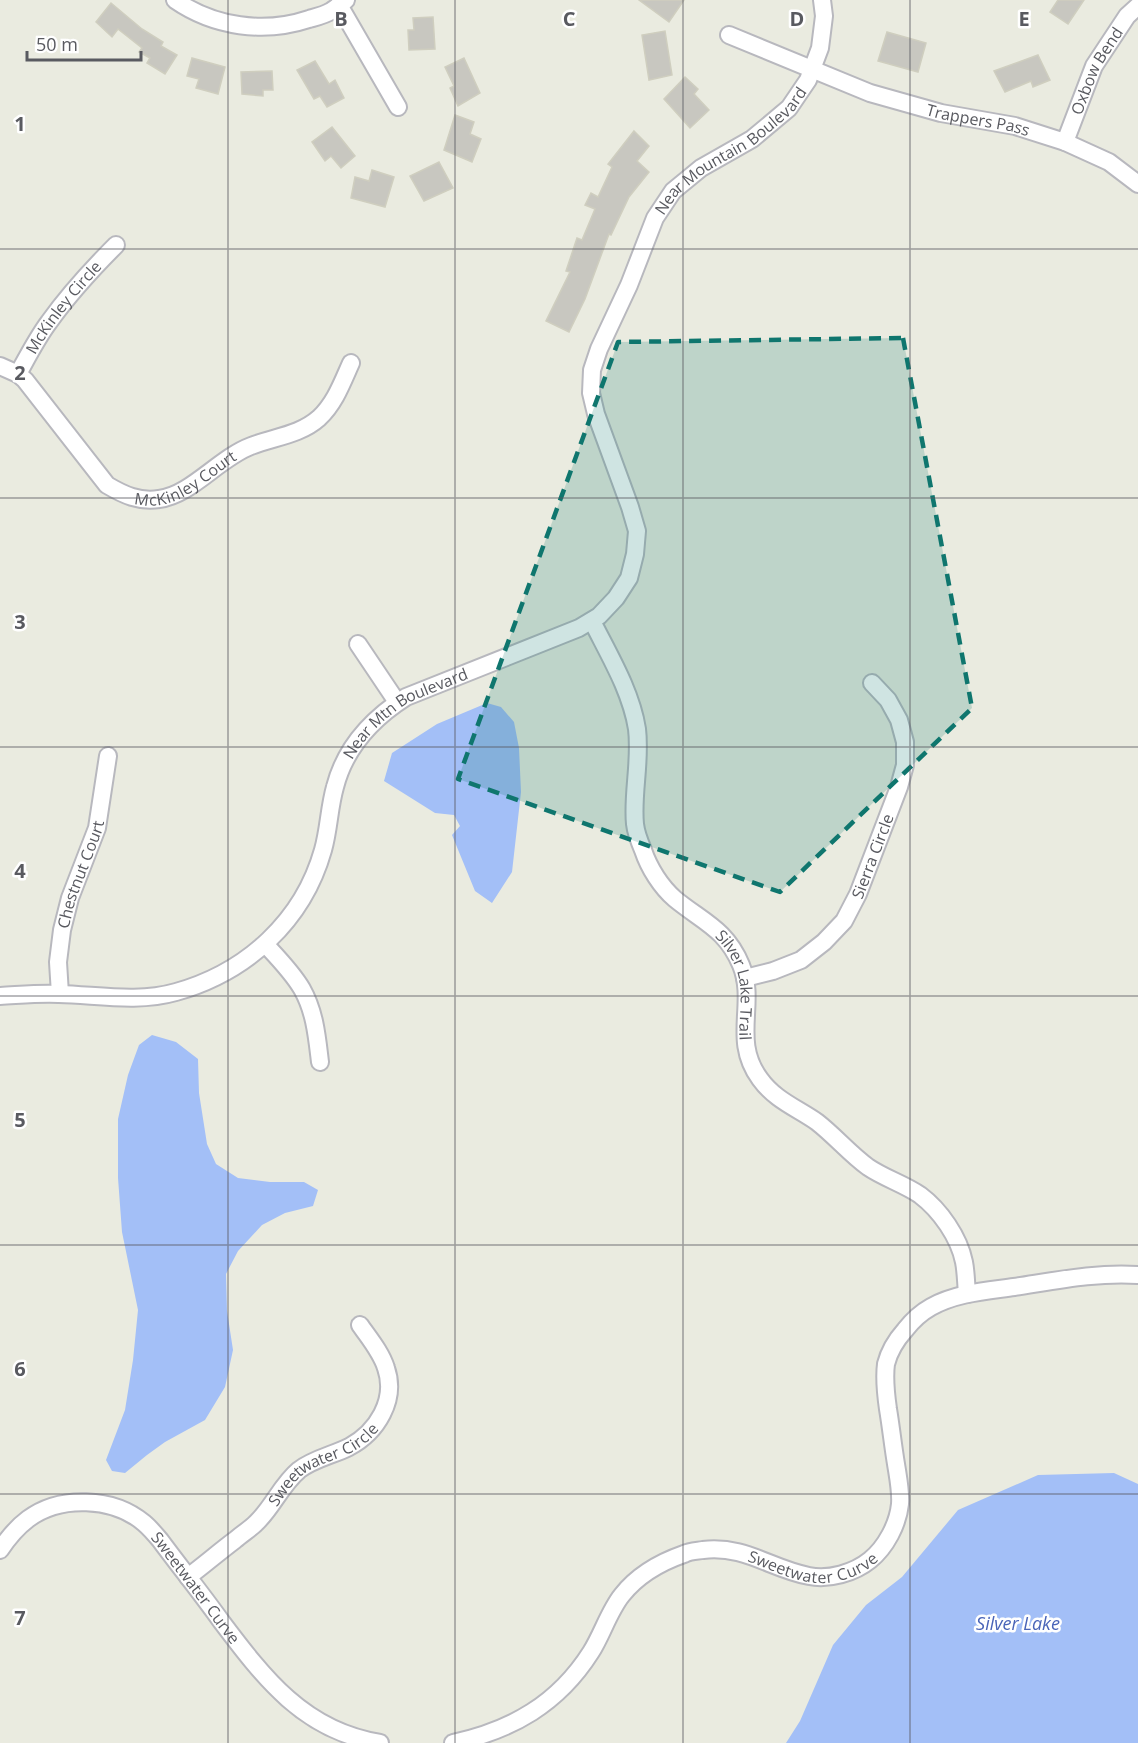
<svg xmlns="http://www.w3.org/2000/svg" width="1138" height="1743" viewBox="0 0 1138 1743" font-family="'Open Sans',sans-serif">
	<style>
		.water { fill: #a3bff7 }
		.building { fill: #c8c7c0; stroke: #cfcebf; stroke-width: 1.5 }
		.lines { fill: none; stroke-linecap: round; stroke-linejoin: round }
		.minor-casing { stroke: #b8b8be; stroke-width: 20 }
		.minor { stroke: #fff; stroke-width: 16 }
		.marked { fill: #0f766e; fill-opacity: 0.2; stroke: #0f766e; stroke-width: 4.5; stroke-dasharray: 12 8; stroke-linejoin: round }
		.grid { fill: none; stroke: #595a60; stroke-width: 1.5; stroke-opacity: 0.55 }
		.labels { text-anchor: middle; dominant-baseline: central; stroke-width: 5; stroke-linejoin: round; paint-order: stroke }
		.street-label { font-size: 16px; fill: #595a60; stroke: #fff }
		.water-label { font-size: 18px; font-style: italic; fill: #4964b8; stroke: #fff }
		.grid-label { font-size: 20px; text-anchor: middle; font-weight: bold; fill: #595a60; stroke: #fff; stroke-width: 5; stroke-linejoin: round; paint-order: stroke }
	</style>
	<rect width="100%" height="100%" fill="#eaebe0"/>
	<path class="water" d="M487,703L501,707L514,722L519,748L521,792L512,872L492,903L475,891L452,835L460,826L454,815L435,813L384,781L392,753L437,724Z
		M152,1035L176,1042L198,1059L199,1093L207,1144L216,1164L238,1178L270,1182H304L318,1190L313,1206L285,1213L262,1225L238,1251L226,1274L227,1311L233,1350L225,1387L205,1420L165,1442L147,1455L125,1473L112,1471L106,1460L125,1410L133,1360L138,1310L122,1232L118,1178V1119L128,1075L139,1045Z
		M1114,1473L1138,1484V1743H786L800,1721L833,1645L866,1605L902,1577L958,1510L1038,1475Z"/>
	<path class="building" d="M639,0H684L669,22Z
		M1058,0H1084L1068,24L1050,12Z
		M111,3L142,29L163,42L161,46L177,55L165,74L147,63L150,58L139,52L142,48L118,29L112,37L96,22Z
		M433,17L435,49L409,50L408,30H414L413,18Z
		M665,31L672,75L649,80L642,35Z
		M887,32L926,43L918,72L878,61Z
		M1038,55L1050,80L1033,87L1031,81L1005,92L994,71Z
		M192,58L225,67L218,94L196,88L199,79L187,76Z
		M464,58L480,93L458,106L450,88L454,86L445,67Z
		M315,61L329,84L335,80L344,98L327,107L320,96L314,99L297,70Z
		M272,71L273,90H263V96L242,94L241,72Z
		M685,77L698,89L694,94L709,110L690,128L664,99Z
		M455,115L474,122L470,134L481,139L472,162L444,150Z
		M332,127L355,156L341,168L331,156L325,161L312,142Z
		M634,131L649,146L637,161L649,172L629,197L611,235L609,234L585,299L569,332L546,321L570,272L566,271L577,238L582,240L595,209L585,205L591,193L598,197L612,167L608,164Z
		M439,162L453,188L424,201L410,176Z
		M372,170L394,177L385,207L351,198L355,177L369,181Z"/>
	<g class="lines">
		<defs>
			<g id="minor">
				<path d="M175,0C214,27 264,34 309,19C316,17 325,15 331,11C336,8 341,4 346,0"/>
				<path d="M339,5L398,107"/>
				<path id="s1" d="M729,35L870,93L941,113L1015,126L1065,142L1109,162L1138,184"/>
				<path id="s2" d="M1065,142L1094,66L1127,16L1138,6"/>
				<path id="s3" d="M0,366L18,374L25,380L107,485C124,495 139,502 159,499C191,495 219,458 251,446C274,437 300,435 319,418C335,403 342,383 351,363"/>
				<path id="s4" d="M18,374C28,356 37,338 49,322C69,294 92,269 116,245"/>
				<path id="s5" d="M592,621C609,655 631,691 637,729C641,761 632,794 635,824C636,833 640,843 643,850C649,868 661,887 675,899C703,922 726,929 741,965C757,1004 731,1040 760,1079C775,1100 797,1108 817,1122C835,1136 850,1154 868,1167C884,1178 904,1184 920,1195C940,1210 959,1237 964,1262C966,1272 966,1283 967,1294"/>
				<path d="M358,644L397,702"/>
				<path d="M265,944C278,958 292,972 302,989C315,1012 317,1037 320,1062"/>
				<path id="s6" d="M745,978L773,971L801,960L824,942L844,921L858,894L899,787L905,765V742L899,720L888,700L872,683"/>
				<path id="s7" d="M60,994L58,962L62,930L70,898L97,828L108,756"/>
				<path id="s8" d="M0,996C20,995 39,993 59,994C98,995 138,1003 176,992C247,972 303,921 323,850C329,829 329,808 335,787C345,748 373,718 406,697L579,628L599,616L616,598L629,578L635,554L637,531L630,507L596,414L591,393L592,370L599,349L629,285L655,218L673,191L701,168L752,139L789,108L808,80L820,48L824,16L822,0"/>
				<path id="s9" d="M0,1550C8,1538 16,1528 28,1519C60,1495 113,1497 144,1523C150,1528 155,1534 160,1540C180,1567 201,1593 221,1621C264,1678 304,1731 380,1743"/>
				<path id="s10" d="M188,1577C204,1565 219,1552 235,1540C242,1534 250,1529 256,1523C273,1507 281,1485 299,1470C313,1459 333,1455 349,1447C377,1432 397,1400 386,1368C381,1352 369,1338 360,1325"/>
				<path id="s11" d="M453,1743C512,1730 558,1704 591,1652C602,1635 609,1611 622,1595C637,1576 661,1562 684,1554C690,1551 697,1551 703,1550C745,1545 771,1569 809,1576C829,1580 854,1573 870,1560C886,1547 898,1524 900,1504C901,1491 898,1477 896,1464C893,1446 891,1427 888,1409C886,1395 884,1379 886,1364C889,1352 897,1339 905,1330C912,1321 922,1312 931,1307C956,1293 986,1291 1014,1287C1054,1281 1097,1272 1138,1275"/>
			</g>
		</defs>
		<use href="#minor" class="minor-casing"/>
		<use href="#minor" class="minor"/>
	</g>
	<path class="marked" d="M903,338L972,708L780,892L458,779L618,342Z"/>
	<path class="grid" d="M228,0V1743M455,0V1743M683,0V1743M910,0V1743M0,249H1138M0,498H1138M0,747H1138M0,996H1138M0,1245H1138M0,1494H1138"/>
	<g class="labels">
		<g class="street-label">
			<text stroke="none"><textPath href="#s2" startOffset="78">Oxbow Bend</textPath></text>
			<text stroke="none"><textPath href="#s1" startOffset="264">Trappers Pass</textPath></text>
			<text stroke="none"><textPath href="#s8" startOffset="1314">Near Mountain Boulevard</textPath></text>
			<text stroke="none"><textPath href="#s4" startOffset="81">McKinley Circle</textPath></text>
			<text stroke="none"><textPath href="#s3" startOffset="249">McKinley Court</textPath></text>
			<text stroke="none"><textPath href="#s8" startOffset="562">Near Mtn Boulevard</textPath></text>
			<text stroke="none"><textPath href="#s6" startOffset="188">Sierra Circle</textPath></text>
			<text stroke="none"><textPath href="#s7" startOffset="123">Chestnut Court</textPath></text>
			<text stroke="none"><textPath href="#s5" startOffset="412">Silver Lake Trail</textPath></text>
			<text stroke="none"><textPath href="#s10" startOffset="178">Sweetwater Circle</textPath></text>
			<text stroke="none"><textPath href="#s11" startOffset="444">Sweetwater Curve</textPath></text>
			<text stroke="none"><textPath href="#s9" startOffset="249">Sweetwater Curve</textPath></text>
		</g>
		<g class="water-label">
			<text x="1018" y="1623">Silver Lake</text>
		</g>
	</g>
	<g class="grid-label">
		<text x="341" y="26">B</text>
		<text x="569" y="26">C</text>
		<text x="797" y="26">D</text>
		<text x="1024" y="26">E</text>
		<text x="20" y="131">1</text>
		<text x="20" y="380">2</text>
		<text x="20" y="629">3</text>
		<text x="20" y="878">4</text>
		<text x="20" y="1127">5</text>
		<text x="20" y="1376">6</text>
		<text x="20" y="1625">7</text>
	</g>
	<path d="M27 51v9h114v-9" fill="none" stroke="#595a60" stroke-width="3"/>
	<text x="36" y="51" font-size="18" fill="#595a60" stroke="#ffffff" stroke-width="4.5" paint-order="stroke">50 m</text>
</svg>
